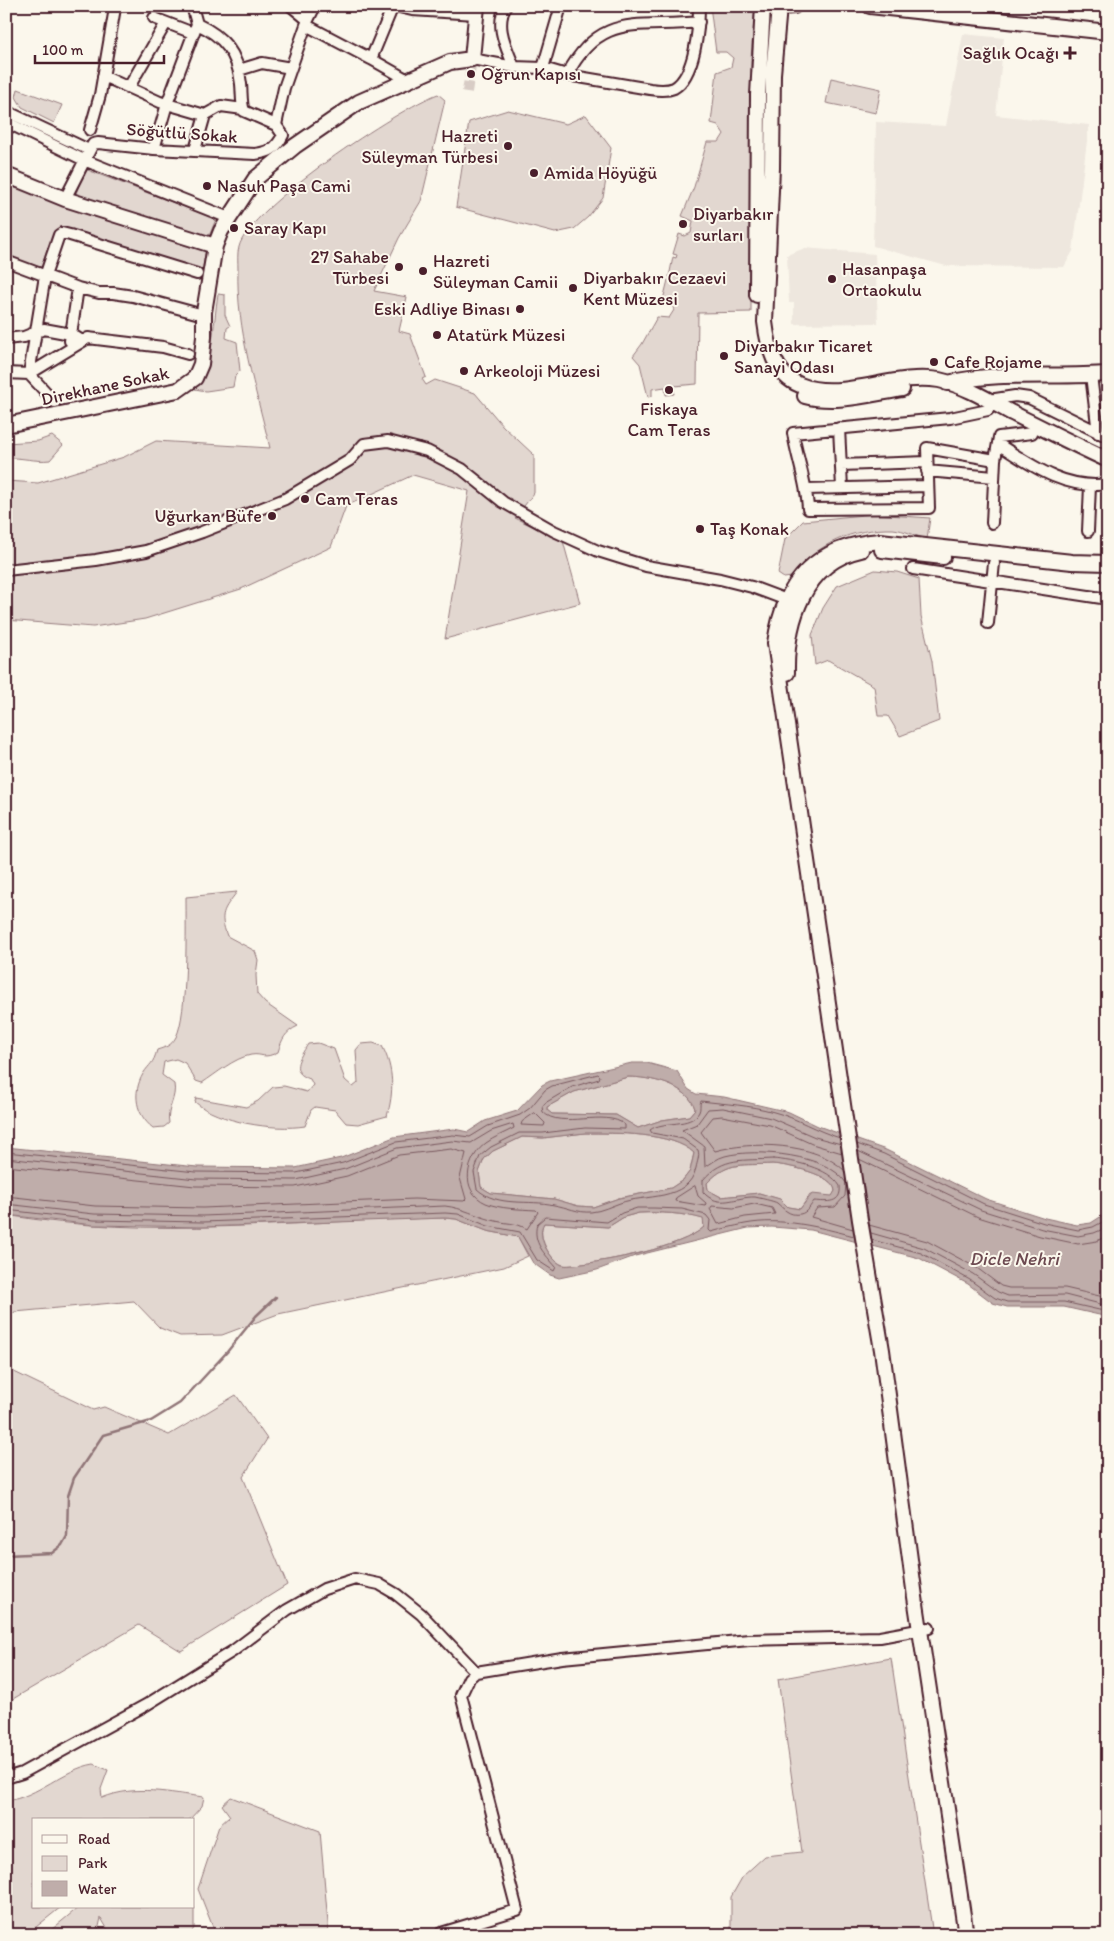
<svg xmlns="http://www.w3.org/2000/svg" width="1114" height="1941" viewBox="0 0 1114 1941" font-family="Itim,sans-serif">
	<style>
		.built { fill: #eee7de }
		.green { fill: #e2d7d0; stroke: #967b7e }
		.water { fill: #bfadaa; stroke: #907477; fill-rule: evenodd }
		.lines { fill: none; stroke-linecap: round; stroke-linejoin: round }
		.shore { stroke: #79585e; stroke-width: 1 }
		.stream { stroke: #907477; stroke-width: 2.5 }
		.street-tunnel { stroke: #d8ccc5; stroke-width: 10; stroke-dasharray: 10 5; stroke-linecap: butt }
		.street-casing { stroke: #4a1f2b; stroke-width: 14 }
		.secondary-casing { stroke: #4a1f2b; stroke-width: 18 }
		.street { stroke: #fbf7ec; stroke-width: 10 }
		.secondary { stroke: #fbf7ec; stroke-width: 14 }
		.poi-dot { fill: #4a1f2b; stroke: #fbf7ec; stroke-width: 2 }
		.labels { text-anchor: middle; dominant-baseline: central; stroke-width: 4; stroke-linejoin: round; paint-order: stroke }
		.poi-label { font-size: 18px; fill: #4a1f2b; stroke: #fbf7ec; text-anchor: start }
		.street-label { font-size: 18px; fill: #4a1f2b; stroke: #fbf7ec }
		.water-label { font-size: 19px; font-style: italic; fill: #6d4a51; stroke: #fbf7ec }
	</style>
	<rect width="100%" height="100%" fill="#fbf7ec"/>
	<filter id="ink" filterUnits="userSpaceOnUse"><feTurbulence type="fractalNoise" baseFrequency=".02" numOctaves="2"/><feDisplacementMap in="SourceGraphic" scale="10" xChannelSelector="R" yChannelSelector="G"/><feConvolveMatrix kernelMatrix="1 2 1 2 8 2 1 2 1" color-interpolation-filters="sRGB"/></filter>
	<g filter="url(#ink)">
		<path class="built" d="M963,34L1004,38L996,115L1089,125L1073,251L1064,267L946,266L873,246L876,122L946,126Z
			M805,248L875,254L878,323L794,324V303H789L787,255Z"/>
		<path class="green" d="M710,6H755L751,58V312L698,313L697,384L674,386V394L666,395L665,387L652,389V396L648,397L640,364L633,356L642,344L657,317L669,318L674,310L672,305L663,300L668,280H672V278L669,277L673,257L676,258L677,255L673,254L679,234L685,236L691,233L693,221L682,216L694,187L707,142H719L724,134L718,125L711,123L717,72L731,67L733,58L726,52H716Z
			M831,78L881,89L876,113L826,103Z
			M18,89L62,105L54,123L22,107L16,97Z
			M438,94L445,100L421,201L399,238L374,291L407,297L399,331L410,334L426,377L422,379L426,385L435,380L475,393L503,426L534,455V493L515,518L563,541L580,603L445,639L469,491L413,475L346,506L331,547L241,589L145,619L93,627L6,620V481L38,483L124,457L156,441L270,448C256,390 236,329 238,269C238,262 237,253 239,247C248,208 399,108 438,94Z
			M508,110L566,124L586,115L611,148L603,198L588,217L574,229L555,233L456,207L469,122Z
			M85,169L216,219L208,239L75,196Z
			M6,180L206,248L202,273L60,228L43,268L6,258Z
			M218,294L225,295V315L230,326L227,328L226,338L237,342L240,371L235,376L233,387L206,391L195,389C214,363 213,325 218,294Z
			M52,436L63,445L50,460C35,462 22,457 6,458V443L38,441Z
			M874,514L930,518L927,539C916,536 904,530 893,529C853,528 815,544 792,577L784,578L778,574L785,539L803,521Z
			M875,570L897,572L919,579L921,616L932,661L939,721L900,736L888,716H878L874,686L828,660L815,665L812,635L823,608L837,586Z
			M237,892C223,910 219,914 227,936L255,951L258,960L256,975L257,994L265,1003L298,1026C285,1032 282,1039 278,1052C263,1060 263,1053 251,1055C234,1058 216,1074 202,1083L196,1081L185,1063L176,1059L164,1062L162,1075L174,1084C177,1098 166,1109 169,1123L164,1127L153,1128C136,1115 132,1093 143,1074C150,1063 153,1065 157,1050C166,1047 171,1046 176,1037C188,1014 186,926 186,897Z
			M318,1043L334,1049L345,1080L353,1087L358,1083L356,1050L361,1044L373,1043L382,1046C394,1068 394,1093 387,1116L358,1124L346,1123L335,1110L315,1107L311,1110L305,1126C275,1131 217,1122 195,1102L196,1098L246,1107L258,1101L273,1087L284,1086L307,1092L313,1085L310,1079C289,1072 299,1059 308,1044Z
			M628,1077C649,1077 689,1085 695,1109L689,1116L662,1120L638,1128L616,1115L552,1114L547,1110V1107L574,1092Z
			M585,1133C614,1133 673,1132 694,1153L690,1171L683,1180L671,1188L619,1198L593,1207L578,1206L554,1199L491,1193L481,1187L479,1172L484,1159L493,1151L522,1137L543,1138Z
			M772,1164C787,1165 834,1174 835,1191L832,1197L810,1195L800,1209L788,1207L779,1199L759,1193L721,1197L708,1190L707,1183C729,1160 743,1166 772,1164Z
			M639,1213C661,1212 682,1213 704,1219V1227C682,1248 606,1261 575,1265C571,1265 567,1266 563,1265C550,1261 536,1235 544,1223L608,1227L624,1217Z
			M6,1215C151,1240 299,1220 445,1218L456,1219L487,1231L518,1237L528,1256L504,1267L278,1314L222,1335L180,1336L160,1328L134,1301L15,1312L6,1315Z
			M6,1368L93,1410L104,1407L169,1435L236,1395L267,1439L243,1477L287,1585L181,1651L139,1625L6,1703Z
			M891,1658L933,1935H731V1897L743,1876L765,1856L802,1852L778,1679Z
			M94,1764L108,1770L101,1789L102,1798C136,1784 169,1793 204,1797L202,1806L189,1820H34V1907H61L26,1935H6V1801C38,1797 63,1769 94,1764Z
			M231,1797L320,1831L329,1935H216L198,1889L219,1826L230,1816L222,1805Z
			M79,1907H194V1928L190,1935H111L101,1918L97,1935H45Z"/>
		<path class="water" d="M632,1063H647L677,1071L688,1089L696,1094L724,1097L789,1112L818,1126L886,1150L986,1199L1045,1218L1077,1225L1091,1223L1108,1212V1317L1064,1307H1007L993,1303L968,1284L919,1258L811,1230L772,1227L748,1228L635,1256L597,1270L559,1278L550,1275L533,1263L518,1237L487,1231L456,1219L445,1218L203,1227L94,1225L6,1215V1147L197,1167L295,1168L341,1158L394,1137L454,1129L468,1132L485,1121L517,1111L542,1085L550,1081ZM628,1077C649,1077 689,1085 695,1109L689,1116L662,1120L638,1128L616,1115L552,1114L547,1110V1107L574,1092ZM585,1133C614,1133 673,1132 694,1153L690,1171L683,1180L671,1188L619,1198L593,1207L578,1206L554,1199L491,1193L481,1187L479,1172L484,1159L493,1151L522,1137L543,1138ZM772,1164C787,1165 834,1174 835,1191L832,1196L812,1194L800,1209L788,1207L780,1199L759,1193L721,1197L708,1190L707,1183C729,1160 743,1166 772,1164ZM639,1213C661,1212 682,1213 703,1219L704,1227C682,1248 606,1261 575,1265C571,1265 566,1266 562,1265C549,1259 536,1236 544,1223L608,1227L624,1217Z"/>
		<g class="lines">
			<path class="shore" d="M535,1113L545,1123L544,1126L521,1125L522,1122Z
				M841,1144L815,1137L771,1118L723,1108L708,1109L697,1124L682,1130L704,1146L705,1167C712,1163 717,1158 725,1156C755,1148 829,1154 846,1183L845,1196L835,1207L817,1208L811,1217L853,1229
				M857,1144L884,1154L984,1204L1044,1223L1078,1230L1093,1227L1108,1219
				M858,1151L981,1210L1042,1229L1078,1236L1094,1233L1108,1227
				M6,1152L196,1172L296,1173L343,1163L396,1142L453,1135L470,1137L488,1126L520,1115L530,1108L545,1090L552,1086L598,1074L600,1076L599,1079L572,1087L545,1103L542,1107L543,1112C560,1130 606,1108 625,1125V1129L585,1128L543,1133H519L491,1147L480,1156L474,1172L477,1189C498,1208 529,1199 554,1205C567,1207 578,1213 591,1212C602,1211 611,1206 620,1203C644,1194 688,1202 696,1168C697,1162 700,1156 698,1150L683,1139L652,1133L650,1130C663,1120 691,1128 699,1112C701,1108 699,1105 701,1101C725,1104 750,1105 774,1112C797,1118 816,1131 840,1138
				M842,1153L812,1144L770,1125L722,1116L713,1117L701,1132L715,1151C751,1141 815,1142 844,1170
				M6,1158L196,1179L296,1180L345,1169L397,1148L452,1141L471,1143L491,1131L513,1124L514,1128C505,1133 494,1137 486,1143C466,1158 459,1191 486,1203C500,1209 520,1209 536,1210L538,1212L527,1229C516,1222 505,1224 492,1220C476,1216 463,1208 445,1206L203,1216L94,1214L6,1204
				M773,1159C794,1161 828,1167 840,1186C842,1204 827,1202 814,1201C811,1205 807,1213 800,1214C789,1216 784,1209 777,1203C774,1201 759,1198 755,1197C736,1196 719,1210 703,1192V1180C723,1156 744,1161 773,1159Z
				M859,1159L978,1217L1040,1236L1078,1244L1097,1241L1108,1235
				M6,1166L195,1186L295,1187L347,1176L399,1155L451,1149L466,1153L460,1178L466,1199L464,1201L414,1199L203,1208L95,1206L6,1196
				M695,1186L698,1196L706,1203L705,1206L675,1201L676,1198Z
				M755,1204L772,1208L775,1214L745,1217L718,1224L710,1209L712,1206L733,1208Z
				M6,1210L94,1220L203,1222L445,1213L458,1214L488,1226L520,1232L537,1260L554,1271L556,1267C545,1254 532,1243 537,1224L545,1217L607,1222L622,1213L637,1208H654L682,1209L706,1215L710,1220L709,1230L711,1232C722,1229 734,1226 745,1224C782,1217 819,1227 854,1236
				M869,1225L927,1241L977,1268L1001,1286L1009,1288H1065L1108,1298
				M871,1233L924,1248L973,1274L998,1292L1008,1296L1065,1295L1108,1306
				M872,1240L921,1253L970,1280L995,1298L1007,1302H1064L1108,1312"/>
			<path class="stream" d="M6,1555L52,1553L62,1545L67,1536L68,1496L74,1478L103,1435L151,1421L180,1403L227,1352L256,1316L276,1297"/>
			<path class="street-tunnel" d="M467,92L472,59"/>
			<defs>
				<path id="street" d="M192,6L197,24C223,36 238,53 241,84C242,93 241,103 244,111L276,125
					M291,6L308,20L306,25L371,59
					M393,6L371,59L408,80
					M395,6L412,10L476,14
					M506,6C494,26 507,48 514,67
					M154,18L193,33
					M308,20L315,6
					M472,59L514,67L543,68L567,75L650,89C657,90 667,91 674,88C695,76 699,28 699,6
					M543,68L561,6
					M239,70L262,63L291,68
					M567,75C601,10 640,29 699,22
					M103,76L160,102L205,115L195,150
					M129,87L166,23
					M6,111L89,150
					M205,115L221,106L243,109
					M6,122L84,160L229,218
					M90,130L100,95L115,8
					M154,149L167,104L197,24
					M65,199L93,144L98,143L154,149L255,154C270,152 276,149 283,135L276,125L284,88L306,25
					M6,261L78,288L99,293H113L133,296L196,313
					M6,339L24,337L44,329L71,334L82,341
					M70,341L78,288
					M6,373L29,374L88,338L163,347L188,354
					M1091,375L1098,433
					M989,400L1015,396L1029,398L1108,437
					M55,402L29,374L45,276L59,235L62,233L70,235L197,274
					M988,410L950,418L793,433C797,459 807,483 808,509L929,508L927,448L995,460
					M839,428L842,488
					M998,444C1032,466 1065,490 1108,484
					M841,465L927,462
					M927,471L994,477
					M807,489L928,486
					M992,523L995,460L999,437L1032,433
					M1088,531L1090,486
					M913,569L1108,599
					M6,570L96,560L146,551L202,532L285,499L350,460L364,444L388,441L427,451L462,469L503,502L554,531L598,551L646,566L720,579L752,587L792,602
					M988,623L994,563
					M6,1778L22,1773L146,1705L233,1651L287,1610L324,1589L355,1579L379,1584L396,1594L421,1614L476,1672
					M441,1933L517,1910L461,1695L469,1678L476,1672L562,1658L749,1640L880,1637L929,1628"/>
				<path id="secondary" d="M794,6L779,7L773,74L772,168L765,322C768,346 774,375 800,385C841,402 894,372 939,380C964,385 990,401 1012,413C1044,429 1075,445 1108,460
					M870,6L1108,32
					M6,175L65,199L215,246
					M757,295L758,95L763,6
					M947,383C1001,371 1054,378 1108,374
					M805,396C836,404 870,394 902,389
					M6,425L178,390L195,378L201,364L204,337V312L215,246L221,231L255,179L295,146L359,102L450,62L472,59L477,6
					M882,550L943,557
					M787,673C786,622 804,562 861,550
					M966,1935L915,1597L882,1350L860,1220L775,643C784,581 816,546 880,541L1072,562L1108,563"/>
			</defs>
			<use href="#street" class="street-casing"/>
			<use href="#secondary" class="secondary-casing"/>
			<use href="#street" class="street"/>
			<use href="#secondary" class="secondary"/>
		</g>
	</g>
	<g class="poi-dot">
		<path d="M1067.5 45.5h5v5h5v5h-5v5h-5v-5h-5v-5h5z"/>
		<circle cx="471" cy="74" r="5"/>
		<circle cx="508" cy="146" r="5"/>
		<circle cx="534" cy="173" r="5"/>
		<circle cx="207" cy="186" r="5"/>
		<circle cx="683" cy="224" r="5"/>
		<circle cx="234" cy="228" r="5"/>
		<circle cx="399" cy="267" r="5"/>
		<circle cx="423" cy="271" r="5"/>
		<circle cx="832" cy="279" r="5"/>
		<circle cx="573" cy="288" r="5"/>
		<circle cx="520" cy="309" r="5"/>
		<circle cx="437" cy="335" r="5"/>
		<circle cx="724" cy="356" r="5"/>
		<circle cx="934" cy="362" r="5"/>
		<circle cx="464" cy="371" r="5"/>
		<circle cx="669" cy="390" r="5"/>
		<circle cx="305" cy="499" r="5"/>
		<circle cx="272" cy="516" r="5"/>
		<circle cx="700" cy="529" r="5"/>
	</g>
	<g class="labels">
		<g class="poi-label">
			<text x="1059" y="53" text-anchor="end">Sağlık Ocağı</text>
			<text x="481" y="74">Oğrun Kapısı</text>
			<text x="498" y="136" text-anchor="end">Hazreti<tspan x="498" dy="21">Süleyman Türbesi</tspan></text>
			<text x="544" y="173">Amida Höyüğü</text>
			<text x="217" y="186">Nasuh Paşa Cami</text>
			<text x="693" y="214">Diyarbakır<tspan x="693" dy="21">surları</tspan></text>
			<text x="244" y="228">Saray Kapı</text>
			<text x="389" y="257" text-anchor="end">27 Sahabe<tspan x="389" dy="21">Türbesi</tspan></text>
			<text x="433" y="261">Hazreti<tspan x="433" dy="21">Süleyman Camii</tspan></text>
			<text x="842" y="269">Hasanpaşa<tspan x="842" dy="21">Ortaokulu</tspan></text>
			<text x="583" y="278">Diyarbakır Cezaevi<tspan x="583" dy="21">Kent Müzesi</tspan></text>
			<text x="510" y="309" text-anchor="end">Eski Adliye Binası</text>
			<text x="447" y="335">Atatürk Müzesi</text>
			<text x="734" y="346">Diyarbakır Ticaret<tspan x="734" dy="21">Sanayi Odası</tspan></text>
			<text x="944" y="362">Cafe Rojame</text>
			<text x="474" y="371">Arkeoloji Müzesi</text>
			<text x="669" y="409" text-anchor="middle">Fiskaya<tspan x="669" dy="21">Cam Teras</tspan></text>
			<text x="315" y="499">Cam Teras</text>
			<text x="262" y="516" text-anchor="end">Uğurkan Büfe</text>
			<text x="710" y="529">Taş Konak</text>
		</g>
		<g class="street-label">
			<text transform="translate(182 133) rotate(4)">Söğütlü Sokak</text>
			<text transform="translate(105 386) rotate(-12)">Direkhane Sokak</text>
		</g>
		<g class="water-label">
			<text x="1014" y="1258">Dicle Nehri</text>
		</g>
	</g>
	<rect width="1114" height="1941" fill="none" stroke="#fbf7ec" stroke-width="25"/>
	<rect x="12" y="12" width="1089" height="1916" fill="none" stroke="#4a1f2b" stroke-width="2" filter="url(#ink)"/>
	<rect x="32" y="1818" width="162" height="90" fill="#fbf7ec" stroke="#b4a19f"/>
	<rect x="42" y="1835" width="25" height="8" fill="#fbf7ec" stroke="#b4a19f"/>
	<text x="78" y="1844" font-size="15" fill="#4a1f2b">Road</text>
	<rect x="42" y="1856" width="25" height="15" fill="#e2d7d0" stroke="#b4a19f"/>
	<text x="78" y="1868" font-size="15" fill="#4a1f2b">Park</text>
	<rect x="42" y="1881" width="25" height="15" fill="#bfadaa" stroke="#b4a19f"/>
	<text x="78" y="1894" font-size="15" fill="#4a1f2b">Water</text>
	<path d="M35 55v8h129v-8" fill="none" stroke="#4a1f2b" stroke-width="2.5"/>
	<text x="42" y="55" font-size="15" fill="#4a1f2b" stroke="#fbf7ec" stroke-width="4" paint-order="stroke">100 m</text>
</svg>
